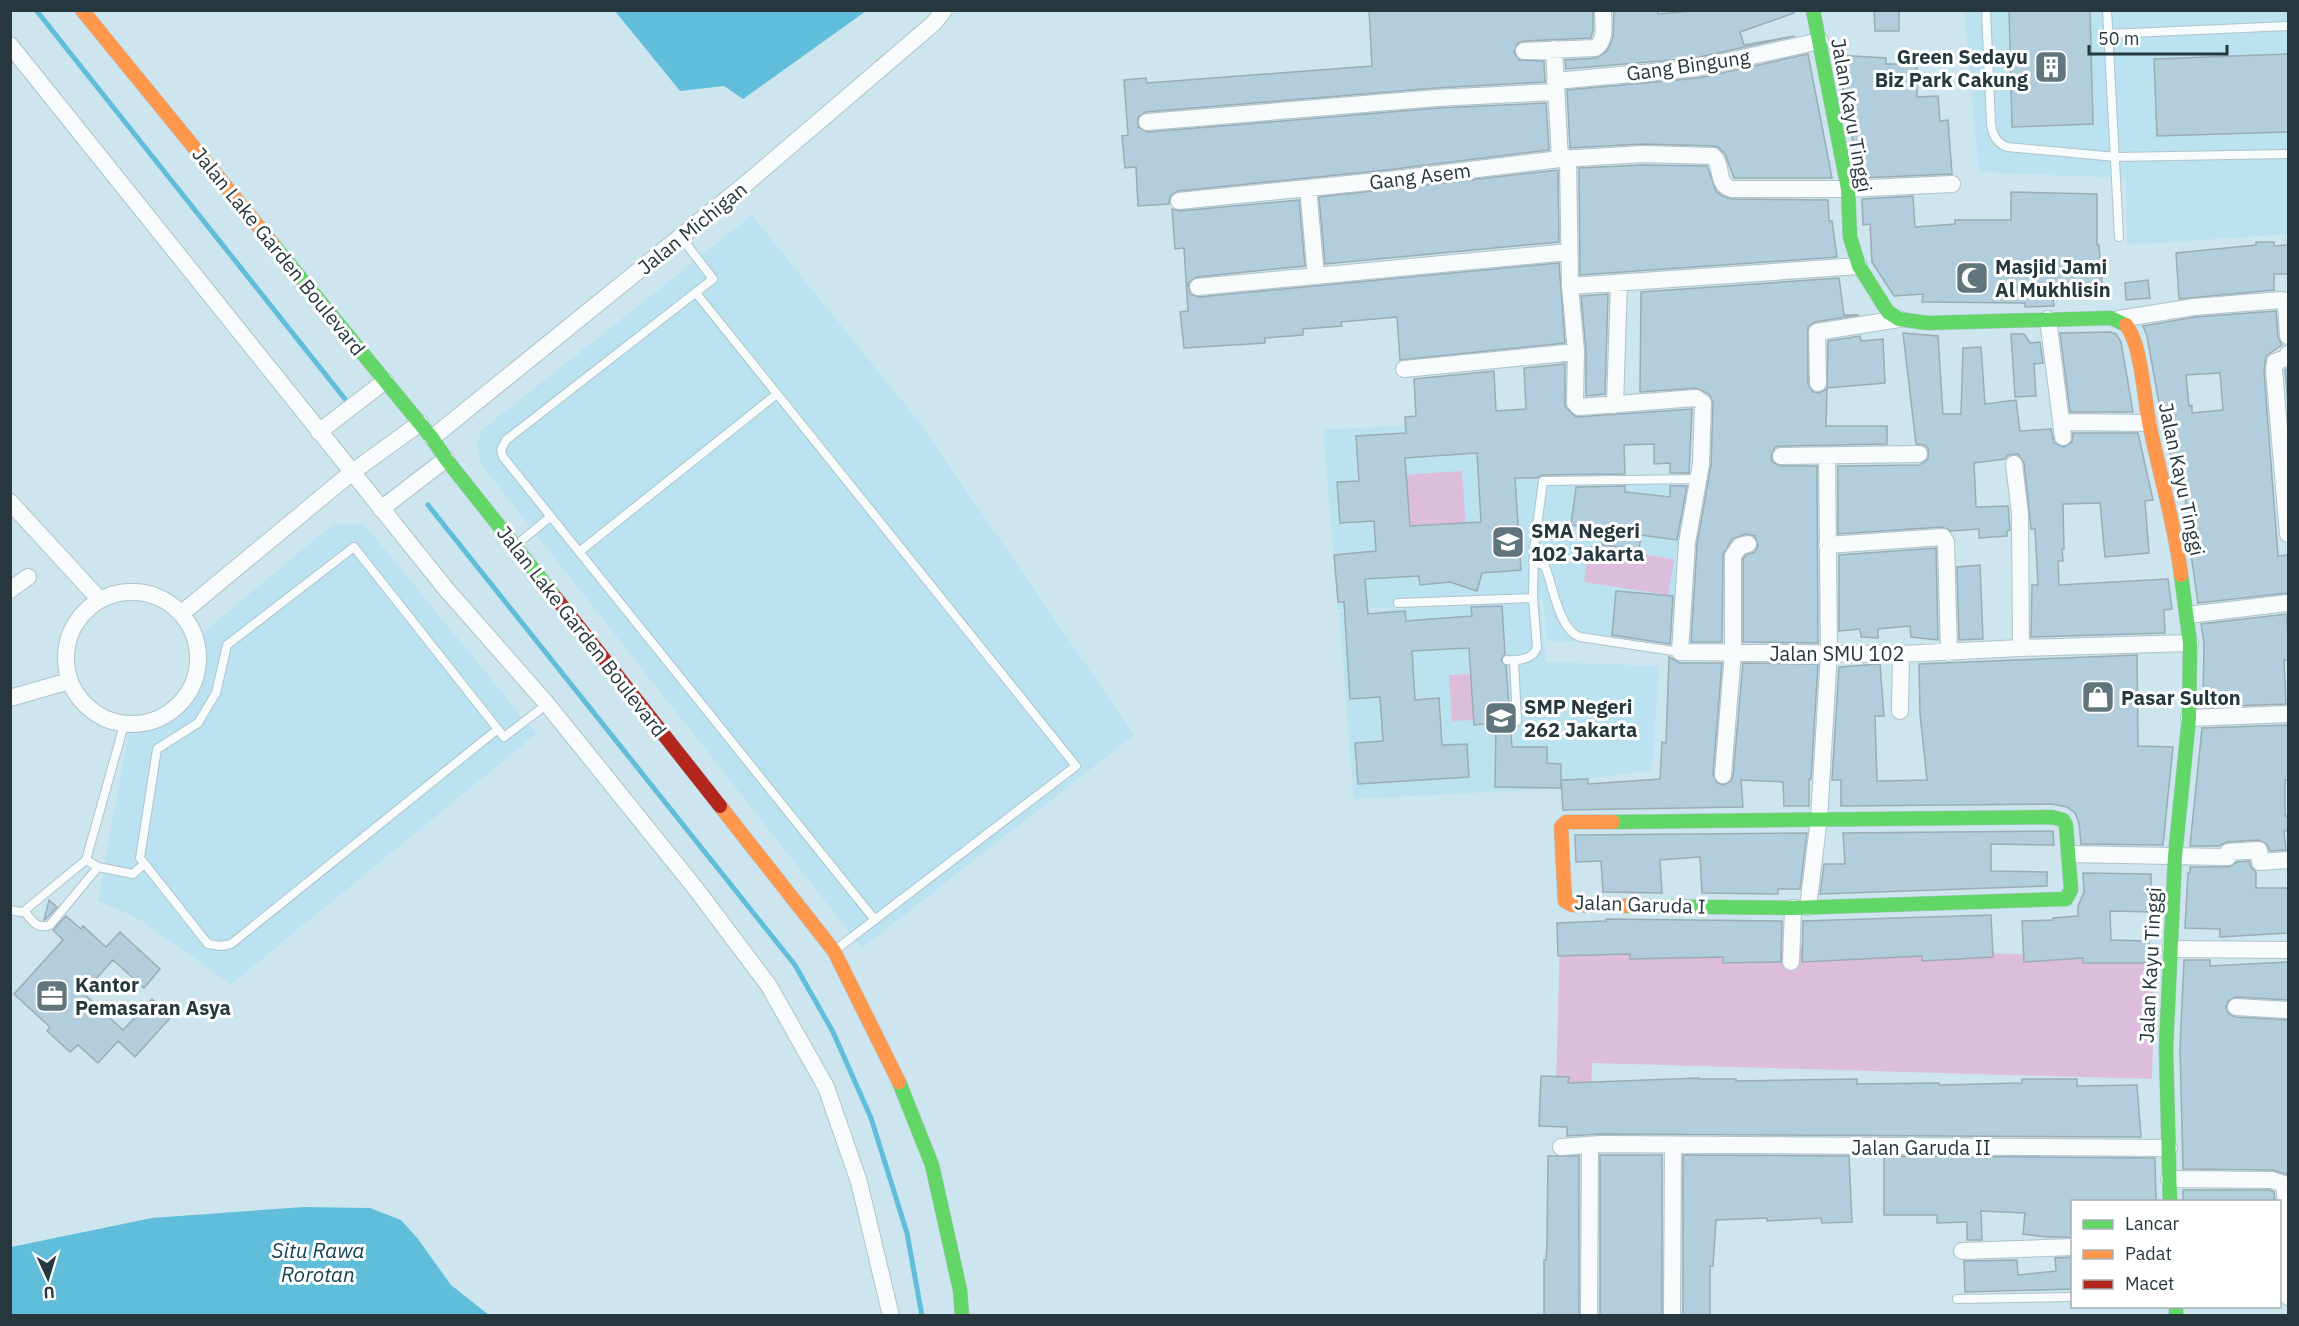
<svg xmlns="http://www.w3.org/2000/svg" width="2299" height="1326" viewBox="0 0 2299 1326" font-family="'IBM Plex Sans',sans-serif">
	<style>
		.built { fill: #bae2f1 }
		.green { fill: #ddbddc }
		.water { fill: #61beda }
		.lines { fill: none; stroke-linecap: round; stroke-linejoin: round }
		.stream { stroke: #61beda; stroke-width: 5 }
		.building { fill: #b2cddc; stroke: #9bacb4; stroke-width: 1.5; fill-rule: evenodd }
		.lane-casing { stroke: #afc3ca; stroke-width: 10 }
		.street-casing { stroke: #afc3ca; stroke-width: 18 }
		.fast-casing { stroke: #afc3ca; stroke-width: 15 }
		.slow-casing { stroke: #afc3ca; stroke-width: 15 }
		.jam-casing { stroke: #afc3ca; stroke-width: 15 }
		.lane { stroke: #f7fbfc; stroke-width: 8 }
		.street { stroke: #f7fbfc; stroke-width: 16 }
		.fast { stroke: #63d668; stroke-width: 14 }
		.slow { stroke: #ff974d; stroke-width: 14 }
		.jam { stroke: #b3261e; stroke-width: 14 }
		.labels { text-anchor: middle; dominant-baseline: central; stroke-width: 6; stroke-linejoin: round; paint-order: stroke }
		.poi-label { font-size: 20px; font-weight: bold; fill: #26383e; stroke: #fff; text-anchor: start }
		.street-label { font-size: 20px; fill: #26383e; stroke: #fff }
		.water-label { font-size: 21px; font-style: italic; fill: #124554; stroke: #fff }
	</style>
	<rect width="100%" height="100%" fill="#cce5ee"/>
	<path class="built" d="M1964,11H2288V234L2127,245L2126,178L1979,172Z
		M752,215L921,425L1134,735L862,948L480,463L477,445L481,431Z
		M1526,419L1532,481L1689,485L1673,646L1547,641L1543,600L1338,610L1323,430Z
		M364,524L536,734L231,984L139,919L98,901L128,735L168,721L188,705L200,681L204,632L332,525Z
		M1540,602L1546,662L1659,666L1652,770L1548,785V789L1354,799L1339,612Z"/>
	<path class="green" d="M1462,471L1466,529L1405,532L1402,475Z
		M1589,546L1674,559L1668,595L1584,582Z
		M1475,674L1477,720L1452,721L1449,675Z
		M1560,941L2155,958L2152,1079L1592,1063L1590,1126L1555,1125Z"/>
	<path class="water" d="M615,11H866L743,99L724,86L680,91Z
		M304,1207L370,1208L401,1220L418,1239L451,1285L489,1315H11V1247L152,1218Z"/>
	<g class="lines">
		<path class="stream" d="M36,10L345,399
			M428,505L795,965L833,1032L871,1118L907,1233L922,1316"/>
	</g>
	<path class="building" d="M1369,10H1593V30L1591,38L1524,41L1518,43L1514,52L1519,60L1544,61L1545,82L1436,88L1146,112L1138,117V127L1148,132L1438,108L1546,103L1549,150L1387,170L1178,191L1170,196L1169,204L1138,206L1136,167L1125,168L1122,136L1128,135L1124,80L1146,78L1147,83L1372,66Z
		M1614,10H1658V14L1704,10H1794V13L1740,32L1744,45L1795,36L1695,58L1566,69L1565,60L1596,58L1607,51L1613,37Z
		M1874,10H1899V31H1875Z
		M2009,10H2090L2093,124L2012,127Z
		M1808,54L1832,178H1734L1725,154L1718,147L1713,146L1643,144L1570,148L1567,90L1699,78Z
		M2289,54V132L2157,136L2154,59Z
		M1836,55L1886,58V64H1917V97L1938,96L1940,121L1948,120L1952,174L1860,178L1842,86L1844,63L1837,64Z
		M1643,165L1707,166L1716,191L1722,196L1732,199L1828,200L1829,221H1832L1837,257L1580,275L1579,168Z
		M1558,170L1559,242L1325,264L1319,197Z
		M2011,192L2097,194V245H2099L2102,283L2079,284V294L2053,296L2054,306L2025,307V303L1922,302L1923,294L1894,296L1872,262L1870,224L1863,225L1862,199L1913,196L1915,227L1955,224V220H2011Z
		M1299,200L1305,266L1197,277L1188,283L1190,294L1199,297L1559,263L1565,343L1400,360L1397,317L1341,322L1342,326L1303,329V335L1265,338V343L1184,348L1180,312L1188,311L1184,248L1175,249L1172,209L1180,211Z
		M2256,242H2274V246L2289,245V274H2274V290L2179,299L2176,253L2256,245Z
		M1839,278L1844,315H1859L1815,322L1808,327V384L1813,392L1819,393L1827,389L1826,426H1887V444L1781,446L1775,447L1771,456L1772,462L1781,466H1817L1818,643L1743,642V559L1746,555L1755,552L1758,546L1755,536L1746,534L1732,539L1723,555L1722,642H1691L1697,544L1711,465L1713,403L1709,394L1696,388L1640,392L1641,292Z
		M2148,280L2150,298L2126,300L2125,283Z
		M1608,294L1605,394L1586,396V351L1581,296Z
		M2276,311L2278,337L2282,345L2266,356L2264,371L2278,556L2288,555L2289,593L2198,603L2186,520L2185,477L2176,478L2162,420L2147,336L2143,326L2195,317ZM2220,373L2223,410L2192,413V405L2189,406L2186,375Z
		M2110,332L2116,334L2121,342L2133,412H2070L2060,333Z
		M1903,333L1938,336L1943,414H1961L1963,348L1981,347L1985,404L2016,400L2020,431L2051,429L2054,443L2064,447L2072,442L2073,433H2138L2153,500L2145,501L2149,553L2105,557L2100,503L2063,504L2064,549H2062L2063,561H2058L2059,585L2168,579L2172,609L2164,610L2165,633L2031,637L2032,585H2038L2035,529H2031L2024,463L2018,454L2008,455L2005,459L1974,463L1976,507L2008,506L2010,530L2007,531V536L1979,538V529L1951,531L1942,527L1838,534V466L1919,465L1928,459V448L1924,445L1916,444Z
		M2011,334H2024L2030,343L2040,342L2043,363L2034,364L2036,396L2015,397Z
		M1860,336L1861,341L1883,339L1885,383L1827,388L1828,341Z
		M1565,364V406L1576,417L1692,409L1689,473H1670V463L1654,464V444L1624,445L1625,474L1543,475L1537,478H1515L1521,570L1482,573L1477,591L1450,582L1420,585L1419,576L1365,579L1368,614L1405,611L1406,621L1472,616L1471,607L1502,606L1505,654L1501,660L1506,666L1512,747H1547V763L1561,764V788L1495,787L1496,723L1474,725L1469,648L1412,651L1415,700L1439,698L1442,745L1467,744L1469,777L1358,784L1355,743L1383,741L1380,697L1350,699L1344,602H1338L1334,555L1376,551L1374,521L1340,523L1337,482L1359,481L1356,436L1406,433L1405,417L1416,416L1414,379L1494,371L1496,411L1526,409L1524,368ZM1477,453L1481,522L1410,526L1405,458Z
		M2289,368V416L2285,370Z
		M1625,486V492L1670,497V486H1687L1677,540L1641,535L1639,550L1602,545L1604,530L1571,525L1576,487Z
		M1936,548L1938,640L1911,637L1910,626L1878,629V638L1861,637L1860,629L1839,631V555Z
		M1980,565L1983,639L1959,640L1957,567Z
		M1616,591L1673,596L1670,644L1612,635Z
		M2287,614L2289,660H2284L2286,704L2203,707L2204,643L2201,624Z
		M2137,655L2138,746L2173,747L2163,845L2081,844L2079,823L2075,813L2067,807L2052,804L1841,806V780H1832L1839,667L1880,664L1884,716H1875L1877,781L1927,780L1920,714L1919,664Z
		M1669,657L1680,663H1722L1713,774L1717,783L1723,785L1731,781L1733,776L1743,663L1818,664L1811,779H1809V806H1784L1783,782L1741,780L1743,807L1563,810L1561,780L1588,779V784L1660,779L1662,742L1666,743Z
		M2287,725L2289,734V780H2285V816H2289V830L2284,831L2286,850L2270,851L2267,844L2258,840L2227,842L2219,846H2190L2202,728Z
		M2050,831H2053L2054,845L1991,844V871L2047,872V886L1820,894L1824,864H1845L1843,833Z
		M1807,833L1800,889H1778V894L1702,893L1700,857L1660,860L1662,893L1603,892L1601,861L1576,862L1575,835Z
		M2249,861L2251,867L2256,872V888H2289V933L2220,937V929L2185,928L2188,873H2190V867H2228L2237,862Z
		M2083,873L2151,874V912L2110,911L2111,940L2149,941V963H2083V958L2024,962L2022,921L2053,920V918L2078,916V906L2084,892Z
		M49,900L57,907L46,919L44,920Z
		M1991,915L1993,957L1922,961V956L1802,962L1803,921Z
		M66,916L81,929L83,926L106,947L120,932L160,969L144,988L113,960L83,993L123,1030L152,999L171,1017L135,1057L118,1041L98,1063L78,1045L70,1052L47,1031L50,1027L14,994L63,940L53,930Z
		M1606,919L1782,921L1781,962L1723,963V957L1630,959V954L1558,956L1557,923L1606,921Z
		M2184,960H2210V966L2289,962V1000L2236,997L2228,1001L2226,1007L2227,1012L2235,1017L2289,1020V1175L2272,1170L2183,1169L2180,1048Z
		M1541,1076L1569,1077L1568,1083L1699,1078V1079H1736V1081L1857,1079V1084L1939,1083V1085L2022,1083V1079H2077V1086L2137,1085L2141,1137L1601,1134L1567,1136V1127L1539,1126Z
		M1600,1155H1662V1316H1600Z
		M1683,1155L1849,1156L1852,1222L1822,1223L1821,1218L1767,1221V1218L1716,1220L1713,1266H1710V1316H1683Z
		M1548,1156H1579V1316H1544V1260H1546L1547,1243Z
		M1884,1156L2155,1158L2156,1202H2073V1237H2047L2023,1234L2025,1213L1981,1211L1982,1240H1967V1222L1937,1223V1215H1884Z
		M2183,1190H2270L2274,1192L2275,1202H2183Z
		M2073,1257V1289L1965,1292L1964,1261L2017,1260L2018,1275L2056,1271L2055,1258Z"/>
	<g class="lines">
		<defs>
			<path id="lane" d="M1986,10L1991,123C1992,134 1996,143 2007,147L2116,157L2288,154
				M2107,10L2119,237
				M2108,34L2288,26
				M681,237L713,279L506,440L501,450L503,457L875,920
				M696,293L1076,766L834,951
				M516,545L550,517
				M579,552L777,394
				M1533,561L1545,566C1553,586 1559,630 1580,637L1680,652
				M1398,603L1533,598
				M1507,660C1519,661 1532,660 1537,648L1533,598L1534,549L1543,481L1699,479
				M1514,660L1517,721
				M498,729L231,944L221,946L208,944L140,858L157,749L198,723L216,693L227,645L354,547L504,737L547,704
				M86,860L98,867L133,874L144,864
				M10,910L21,912L24,911L86,860L124,725
				M24,911C32,920 36,930 50,925L98,867
				M1957,1299L2072,1297"/>
			<path id="street" d="M10,45L446,589L547,704L696,889L769,986L826,1087L859,1182L891,1316
				M1554,49L1560,159
				M1524,51L1595,48C1607,41 1603,22 1603,10
				M1555,81L1697,68L1820,41
				M1147,122L1437,98L1555,92
				M1568,158L1570,286L1576,352L1575,403L1579,407L1696,398L1703,403L1701,464L1687,543L1680,652L1901,654L2021,648L2190,643
				M1308,188L1316,276
				M1179,201L1388,180L1560,159L1643,154L1713,156C1724,166 1715,185 1732,189H1848L1952,184
				M1570,286L1859,266
				M1198,287L1569,252
				M2048,319L2063,437
				M2119,319L2194,307L2282,300L2286,302L2288,336
				M2288,354L2286,358L2275,362L2274,370L2288,534
				M1404,369L1576,352
				M1818,383L1817,332L1899,319
				M1615,405L1619,283
				M2062,422L2149,423
				M319,432L385,381
				M432,438L748,182L934,23L944,10
				M1781,456L1919,454
				M2014,464L2020,514L2021,648
				M10,502L100,600
				M381,509L446,459
				M1827,545L1943,537L1946,542L1949,653
				M10,590L28,577
				M66 658a66 66 0 1 1 132 0a66 66 0 1 1-132 0Z
				M182,613L351,473L420,423
				M2188,615L2288,603
				M10,698L69,681
				M1900,711L1901,654
				M2189,718L2288,714
				M1723,775L1733,652V556L1740,546L1748,544
				M2069,854L2223,857H2228V852L2259,850L2260,862L2288,860
				M1808,907L1819,818L1829,653L1827,456
				M2171,949L2288,950
				M1791,962L1793,908
				M2236,1007L2288,1010
				M1561,1147L1601,1144L2169,1148
				M2169,1179L2272,1180L2284,1184L2287,1210L2288,1297
				M1962,1251L2072,1247
				M1589,1316L1590,1146
				M1672,1316L1673,1145"/>
			<path id="fast" d="M1813,10L1848,189L1850,237L1859,266L1888,312L1899,319L1927,323L2111,318L2126,325
				M272,243L432,438L446,459L556,598
				M1613,822L2052,817
				M1625,906L1793,908L2066,899L2071,890L2066,825L2063,820L2052,817
				M899,1082L932,1165L960,1290L962,1316
				M2170,1202L2166,1048L2175,856L2189,718L2190,643L2181,575
				M2176,1306V1316"/>
			<path id="slow" d="M82,10L272,243
				M2126,325C2141,343 2144,397 2149,422C2159,473 2175,523 2181,575
				M720,806L834,951L899,1082
				M1613,822H1566L1561,827L1565,901L1572,905L1625,906"/>
			<path id="jam" d="M556,598L720,806"/>
		</defs>
		<use href="#lane" class="lane-casing"/>
		<use href="#street" class="street-casing"/>
		<use href="#fast" class="fast-casing"/>
		<use href="#slow" class="slow-casing"/>
		<use href="#jam" class="jam-casing"/>
		<use href="#lane" class="lane"/>
		<use href="#street" class="street"/>
		<use href="#fast" class="fast"/>
		<use href="#slow" class="slow"/>
		<use href="#jam" class="jam"/>
	</g>
	<defs>
		<symbol id="building-square" viewBox="-11 -11 22 22"><rect x="-9" y="-9" width="18" height="18" rx="4" fill="#60757c" stroke="#fff"/><path d="M-4-6H4V6H1V3H-1V6H-4ZM-2.5-4.3h1.7v1.8h-1.7ZM.8-4.3h1.7v1.8H.8ZM-2.5-1h1.7V.8h-1.7ZM.8-1h1.7V.8H.8Z" fill="#fff"/></symbol>
		<symbol id="mosque-square" viewBox="-11 -11 22 22"><rect x="-9" y="-9" width="18" height="18" rx="4" fill="#60757c" stroke="#fff"/><path d="M3.5-4.9A6 6 0 1 0 3.5 4.9A5 5 0 1 1 3.5-4.9Z" fill="#fff"/></symbol>
		<symbol id="school-square" viewBox="-11 -11 22 22"><rect x="-9" y="-9" width="18" height="18" rx="4" fill="#60757c" stroke="#fff"/><path d="M0-5L7-2L0 1L-7-2ZM-4 1L0 2.5L4 1V4Q0 6-4 4Z" fill="#fff"/></symbol>
		<symbol id="shop-square" viewBox="-11 -11 22 22"><rect x="-9" y="-9" width="18" height="18" rx="4" fill="#60757c" stroke="#fff"/><path d="M-5-2.5h2.3a2.7 3.5 0 0 1 5.4 0H5L5.5 6h-11ZM-1.5-2.5h3a1.5 2.3 0 0 0-3 0Z" fill="#fff"/></symbol>
		<symbol id="office-square" viewBox="-11 -11 22 22"><rect x="-9" y="-9" width="18" height="18" rx="4" fill="#60757c" stroke="#fff"/><path d="M-6-3h4V-5.5h4V-3h4V5H-6ZM-1-4.5V-3h2v-1.5ZM-6 0V1H6V0Z" fill="#fff"/></symbol>
	</defs>
	<g fill-rule="evenodd">
		<use href="#building-square" x="2032" y="48" width="38" height="38"/>
		<use href="#mosque-square" x="1953" y="259" width="38" height="38"/>
		<use href="#school-square" x="1489" y="523" width="38" height="38"/>
		<use href="#shop-square" x="2079" y="678" width="38" height="38"/>
		<use href="#school-square" x="1482" y="699" width="38" height="38"/>
		<use href="#office-square" x="33" y="977" width="38" height="38"/>
	</g>
	<g class="labels">
		<g class="poi-label">
			<text x="2028" y="56" text-anchor="end">Green Sedayu<tspan x="2028" dy="23">Biz Park Cakung</tspan></text>
			<text x="1995" y="266">Masjid Jami<tspan x="1995" dy="23">Al Mukhlisin</tspan></text>
			<text x="1531" y="530">SMA Negeri<tspan x="1531" dy="23">102 Jakarta</tspan></text>
			<text x="2121" y="697">Pasar Sulton</text>
			<text x="1524" y="706">SMP Negeri<tspan x="1524" dy="23">262 Jakarta</tspan></text>
			<text x="75" y="984">Kantor<tspan x="75" dy="23">Pemasaran Asya</tspan></text>
		</g>
		<g class="street-label">
			<text transform="translate(1688 65) rotate(-8)">Gang Bingung</text>
			<text transform="translate(1852 115) rotate(80)">Jalan Kayu Tinggi</text>
			<text transform="translate(1420 176) rotate(-7)">Gang Asem</text>
			<text transform="translate(692 228) rotate(-39)">Jalan Michigan</text>
			<text transform="translate(279 251) rotate(51)">Jalan Lake Garden Boulevard</text>
			<text transform="translate(2182 479) rotate(78)">Jalan Kayu Tinggi</text>
			<text transform="translate(582 631) rotate(52)">Jalan Lake Garden Boulevard</text>
			<text x="1837" y="653">Jalan SMU 102</text>
			<text transform="translate(1640 904) rotate(2)">Jalan Garuda I</text>
			<text transform="translate(2150 965) rotate(-87)">Jalan Kayu Tinggi</text>
			<text x="1921" y="1147">Jalan Garuda II</text>
		</g>
		<g class="water-label">
			<text x="318" y="1250">Situ Rawa<tspan x="318" dy="24">Rorotan</tspan></text>
		</g>
	</g>
	<rect width="2299" height="1326" fill="none" stroke="#26383e" stroke-width="24"/>
	<rect x="2071" y="1200" width="210" height="108" fill="#ffffff" stroke="#a8afb2" stroke-width="1.5"/>
	<rect x="2083" y="1220" width="30" height="9" fill="#63d668" stroke="#a8afb2" stroke-width="1.5"/>
	<text x="2125" y="1230" font-size="18" fill="#26383e">Lancar</text>
	<rect x="2083" y="1250" width="30" height="9" fill="#ff974d" stroke="#a8afb2" stroke-width="1.5"/>
	<text x="2125" y="1260" font-size="18" fill="#26383e">Padat</text>
	<rect x="2083" y="1280" width="30" height="9" fill="#b3261e" stroke="#a8afb2" stroke-width="1.5"/>
	<text x="2125" y="1290" font-size="18" fill="#26383e">Macet</text>
	<g transform="translate(48 1278) rotate(176)" stroke="#ffffff" stroke-width="4.5" paint-order="stroke">
	<path d="M0-4.5L10 22L0 15L-10 22Z" fill="#26383e"/>
	<text y="-9" font-size="16" font-weight="bold" text-anchor="middle" fill="#26383e">U</text>
	</g>
	<path d="M2089 45v9h138v-9" fill="none" stroke="#26383e" stroke-width="3"/>
	<text x="2098" y="45" font-size="18" fill="#26383e" stroke="#ffffff" stroke-width="4.5" paint-order="stroke">50 m</text>
</svg>
